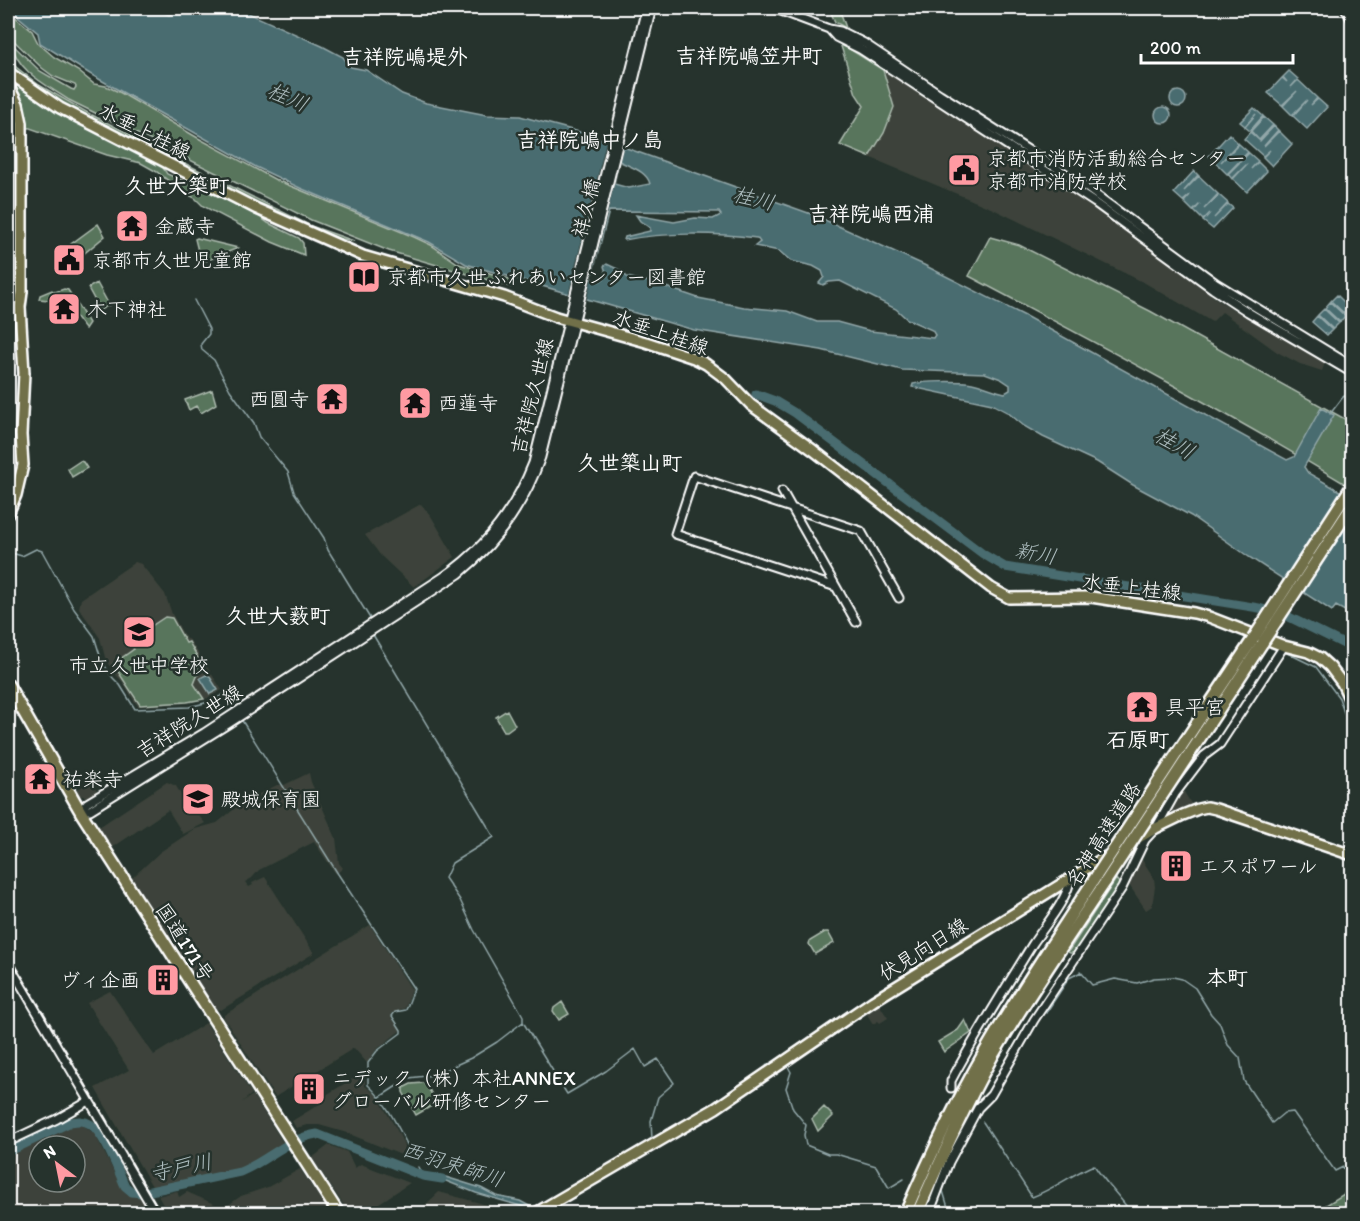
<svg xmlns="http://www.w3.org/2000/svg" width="1360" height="1221" viewBox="0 0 1360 1221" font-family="Itim,'Klee One',sans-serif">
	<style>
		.built { fill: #3c433a; fill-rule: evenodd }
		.green { fill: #58745c; stroke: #acbaae; stroke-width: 1.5 }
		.water { fill: #496c70; stroke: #92a7a9; stroke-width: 1.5; fill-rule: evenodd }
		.pier { fill: #26332d }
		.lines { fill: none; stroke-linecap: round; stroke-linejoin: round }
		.stream { stroke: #92a7a9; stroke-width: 1.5 }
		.river { stroke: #496c70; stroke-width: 9 }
		.minor-casing { stroke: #fff; stroke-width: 11 }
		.major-casing { stroke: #fff; stroke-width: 14 }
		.highway-casing { stroke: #fff; stroke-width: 15 }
		.minor { stroke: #26332d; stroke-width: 7 }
		.major { stroke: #71704a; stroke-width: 9 }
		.highway { stroke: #71704a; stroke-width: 10 }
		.rail { stroke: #fff; stroke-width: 1.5; stroke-dasharray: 9 4.5; stroke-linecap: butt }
		.highway-bridge-casing { stroke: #fff; stroke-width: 15; stroke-linecap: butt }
		.highway-bridge { stroke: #71704a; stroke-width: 10 }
		.labels { text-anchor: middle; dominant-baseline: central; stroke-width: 5; stroke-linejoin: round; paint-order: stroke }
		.street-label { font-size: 20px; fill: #fff; stroke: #26332d }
		.poi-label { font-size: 20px; fill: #fff; stroke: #26332d; text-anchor: start }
		.neighbourhood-label { font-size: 21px; font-weight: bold; fill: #fff; stroke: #26332d }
		.water-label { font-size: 21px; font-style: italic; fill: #adbdbf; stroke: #26332d }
	</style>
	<rect width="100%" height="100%" fill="#26332d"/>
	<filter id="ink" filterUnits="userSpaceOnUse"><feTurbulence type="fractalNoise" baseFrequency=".0167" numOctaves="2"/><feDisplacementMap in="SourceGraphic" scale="12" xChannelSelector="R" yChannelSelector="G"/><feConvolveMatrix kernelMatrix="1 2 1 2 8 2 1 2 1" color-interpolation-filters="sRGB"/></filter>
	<g filter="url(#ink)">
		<path class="built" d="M883,70L1102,213L1221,302L1325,363L1322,371L1300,364L1277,352L1222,312L1212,322L1145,283L993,209L869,157L884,133L894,107Z
			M421,504L431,516L455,557L414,587L381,556L365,535Z
			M135,562L141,564L165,594L172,614L186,639H189L222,690L208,698L188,703L138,706L134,701L124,683L117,676L106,661L100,638L79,608L81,599Z
			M309,773L311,782L336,838L339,863L343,868L336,874L314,842L259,870L252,878L245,882L249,887L253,885L252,883L265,877L314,953L221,1010L216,1009L132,878L160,852L195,829L217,823L243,802L277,785H284Z
			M92,781L97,791L87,797L78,795L76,790Z
			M167,782L176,786L183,798L205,823L183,834L168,810L112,848L99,827Z
			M1183,790L1193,807L1174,815L1170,809Z
			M1141,858L1154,878L1155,887L1152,906L1146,910L1129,885Z
			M370,925L412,990L405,1008L392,1013L391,1017L401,1030L376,1050L367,1063L354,1048L275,1097L224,1018V1015Z
			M110,991L154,1055L206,1023L252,1094L242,1102L253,1095L284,1144L245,1168L153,1188L95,1088L129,1070L87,1003Z
			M878,1003L888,1018L880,1023L878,1021L873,1024L865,1011Z
			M365,1071V1086L376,1094L398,1132L411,1159L347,1133L319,1125H307L296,1128L292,1121L323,1102V1097Z
			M83,1125L95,1134L122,1188L127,1194L141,1197L146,1206V1210L140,1214L8,1213V1156L72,1126ZM39,1146H75V1182H39Z
			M329,1145L347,1152L355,1168L361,1164L410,1183L364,1213H349L312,1158Z
			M300,1169L330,1213H217L241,1196L268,1187Z
			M177,1191L179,1197L187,1192L221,1207L211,1213H168L158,1196Z
			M439,1192L491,1206L495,1213L437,1214L434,1211L430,1213H417Z"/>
		<path class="green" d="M829,8H839L846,28L835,22Z
			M8,11L32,31L38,43L54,57L78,71L94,84L106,86L121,93L198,138L276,180L414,237L431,245L459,264L513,280L512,287L389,251L311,220L69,100C45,84 18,72 11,43L40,71L71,89L74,90L76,87L75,85L53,76L42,68L8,35Z
			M840,43L883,70L894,107L884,133L869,157L840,145L864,106L856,94Z
			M8,45L16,67L39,85L90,114L87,120L70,111L8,69Z
			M8,75L158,160L167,174L252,211L268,223L299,238L303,243L304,255L272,242L203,206L195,198L183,192L157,172L141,163L107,155L24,126L8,82Z
			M92,115L163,151L160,158L89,121Z
			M166,154L311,226L354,241L320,236L163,159Z
			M98,224L105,236L81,256H79L71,244Z
			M990,237L1019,245L1150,311L1352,423V488C1227,412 1098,344 969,276Z
			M197,238L238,248L201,263L195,239Z
			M97,283L109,305L100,310L88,288Z
			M64,289L68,290L89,323L85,329L66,304L59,309L68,321L62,325L55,323L53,319L55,316L49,300L39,299L40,295L52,290L55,292Z
			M212,390L216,404L201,413L196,406L189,410L185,400Z
			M80,461L83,462L87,468L72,477L68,469Z
			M165,617L172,618L186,643L189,642L202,665L198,666L200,669L194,684L204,699L187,702L140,705L113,664L134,649L129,641Z
			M507,710L515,725L507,731H504L496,717Z
			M1116,879L1120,884L1117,891L1075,953H1070L1068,952Z
			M825,932H828L834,943L815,954L809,944L810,941Z
			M562,1002L569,1014L559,1020L553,1011L554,1008Z
			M965,1020L971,1033L944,1052L938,1042L958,1030Z
			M423,1083L427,1086L437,1103L416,1115L403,1092V1088L411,1084Z
			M824,1107L833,1116L818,1131L812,1119Z
			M1352,1189V1213H1330L1326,1205Z"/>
		<path class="water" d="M8,8H156L169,15L172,14L171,8H237L322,46L343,57L351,67L366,70L402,94L426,103L487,115L520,116L587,134L814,215L924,265L1027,317L1287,460L1294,457L1321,408L1334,415L1304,467L1308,473L1352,498V615L1336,606L1332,611L1249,557L1191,516L1133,485L1097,462L1043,437L1024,426L1007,412L992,404L912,387L913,384C923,381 961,381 972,383C983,385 994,391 1005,393L1010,390V385L1001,379L985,373L902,370L821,350L694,330L466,264L429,242L300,188L256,167L90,74L40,43L38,33ZM619,161C630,167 647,171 650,184L629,188L614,184ZM609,211L719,212L721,215L713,219L695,218L674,222L636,215L640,221L650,228V231L625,237L624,240C665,232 716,233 757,238L760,242L755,246L779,251L791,261L813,266L822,271L824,277L819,283L823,285L829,282L840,281L896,309L907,319L932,330L935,335L933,338L870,331L837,322H817L787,311L744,307L698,298L654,283L627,277L620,270L607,264L604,266L607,276L600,281L591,279Z
			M1289,71L1298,79L1291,87L1298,80L1317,98L1311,105L1318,99L1327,107L1307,129L1293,116L1307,100L1292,115L1283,106L1297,91L1282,105L1268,93L1282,78L1287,82L1283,77Z
			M1170 99a8 8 0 1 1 16 0a8 8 0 1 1-16 0Z
			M1155 115a8 8 0 1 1 16 0a8 8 0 1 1-16 0Z
			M1254,108L1263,116L1250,131L1245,127L1256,114L1245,126L1240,122Z
			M1264,117L1273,125L1259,140L1251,131Z
			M1274,126L1278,130L1264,146L1279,131L1292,144L1272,166L1263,157L1270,150L1263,156L1244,139L1250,132L1260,141Z
			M1229,134L1238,143L1221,162L1239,144L1248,152L1227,174L1209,156Z
			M1249,153L1258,161L1251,169L1258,162L1267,171L1247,192L1233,179L1247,164L1232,179L1228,174Z
			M1194,171L1198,175L1184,191L1199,176L1218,194L1204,209L1219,195L1228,203L1214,218L1228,204L1233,208L1213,229L1203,221L1210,213L1203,220L1194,211L1200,204L1193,211L1184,202L1190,195L1183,201L1174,193Z
			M1337,295L1351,309L1346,315L1331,301Z
			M1330,302L1345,316L1340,322L1325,308Z
			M1324,309L1339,323L1333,329L1318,315Z
			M1317,316L1332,330L1327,335L1312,322Z
			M208,674L218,690L210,694L200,678Z
			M439,1175L481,1188L496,1196L520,1201L531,1207L540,1213H534L527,1208L476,1193L446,1181L431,1179L432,1176Z"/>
		<path class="pier" d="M607,138L624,144L586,302L568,296Z"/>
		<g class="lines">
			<path class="stream" d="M194,300L209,329V334L201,344L202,350L214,360L230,390L254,423L259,437L288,472L294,492L324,538L328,550L371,620
				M1330,414L1343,397L1352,392
				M8,552L22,556L36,549L42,551L74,609L94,636L102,662L113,678L120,685L135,709L189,707L209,702L223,695L234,710
				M372,633L494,837L452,863L445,878L460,900L474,930L523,1016V1022
				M1285,652L1316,667L1339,698L1352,736
				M241,719L338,874L414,989L406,1010L395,1012L392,1016L401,1030V1033L377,1051L368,1063V1085C387,1102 400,1131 412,1154
				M1080,971L1092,985L1115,979L1137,983L1154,978L1173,977L1182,979L1195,988L1211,1014L1220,1024L1228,1045L1240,1058L1244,1081L1272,1123L1284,1113L1293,1112L1335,1171L1343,1167L1352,1182
				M1046,1013L1069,978L1081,972
				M787,1065L791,1072L786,1088L793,1109L806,1125L804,1135L806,1145L828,1154H836L876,1166L889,1188L904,1179
				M765,1069L767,1064L777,1062
				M1003,1081L1032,1031
				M380,1097L409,1078L434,1075L471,1058L497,1042L523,1022L567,1094L606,1071L635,1049L645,1067L658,1059L674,1083L658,1097L651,1121L652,1140
				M983,1122L1032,1197C1054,1189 1072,1174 1094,1165C1105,1183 1120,1196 1132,1214
				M418,1167L423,1176
				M943,1191L950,1214"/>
			<path class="river" d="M756,394L775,401L795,413L983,554L1005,567L1259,608L1289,617L1352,648
				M8,1152L71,1122C78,1121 84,1120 90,1124C104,1132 118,1171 125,1186L132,1192L141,1193L240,1172C266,1162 288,1138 317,1134L423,1176L442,1179"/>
			<defs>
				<path id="minor" d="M773,8L829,29L840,31L864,43L940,94L1080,183L1216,283L1352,366
					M1345,8L1352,21
					M829,29L836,37L860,49L1095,203L1213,289L1248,312L1352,373
					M782,491L856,622
					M836,587L675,534L694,476L861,531L899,598
					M80,811L90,810L228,724L459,574C497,543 525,503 541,457L652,8
					M80,811L87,803L204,733L443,577C484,549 515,509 533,463L646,8
					M8,963L156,1214
					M951,1088V1081C976,1034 1004,990 1032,945C1045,925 1067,901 1071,877
					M8,1142L57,1119L89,1101
					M929,1214L949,1162L978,1108L991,1095L1034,1020L1122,888L1145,840L1156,828L1175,794L1204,756L1220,744L1284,646"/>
				<path id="major" d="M8,72L60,108L257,209L363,256L504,297L556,317L646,342L694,358L706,364L726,379L751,405L813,450L991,588L1009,598L1091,597L1194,613L1209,617L1284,646L1308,652L1320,658L1330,667L1342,683L1352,705
					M8,85L18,104L22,123V292L20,307L24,373L21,435L23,465L16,495L8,514
					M534,1214L716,1108L873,1001L1102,859L1156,828L1183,815L1198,809L1207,807L1216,809L1352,855"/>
				<path id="highway" d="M8,685L82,814L339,1214
					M1195,726L1253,639
					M1204,732L1263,642
					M905,1214C929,1159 954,1105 984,1053C1019,992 1059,934 1097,875
					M917,1214C940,1160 964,1108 992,1057C1027,997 1067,939 1106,881"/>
			</defs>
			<use href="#minor" class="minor-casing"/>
			<use href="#major" class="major-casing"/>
			<use href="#highway" class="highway-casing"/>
			<use href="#minor" class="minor"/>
			<use href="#major" class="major"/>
			<use href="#highway" class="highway"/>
			<path class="rail" d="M8,952L162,1214"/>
			<defs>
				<path id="highway-bridge" d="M1253,639L1352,486
					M1263,642L1352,506
					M1097,875L1195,726
					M1106,881L1204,732"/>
			</defs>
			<use href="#highway-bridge" class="highway-bridge-casing"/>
			<use href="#highway-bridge" class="highway-bridge"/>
		</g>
	</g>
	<defs>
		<symbol id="civic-square" viewBox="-11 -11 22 22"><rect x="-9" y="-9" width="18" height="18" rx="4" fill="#ff9aa2" stroke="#26332d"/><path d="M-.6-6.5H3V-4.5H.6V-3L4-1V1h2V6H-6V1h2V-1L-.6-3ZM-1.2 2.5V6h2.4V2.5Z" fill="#111"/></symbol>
		<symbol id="temple-square" viewBox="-11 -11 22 22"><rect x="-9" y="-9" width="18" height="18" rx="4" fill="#ff9aa2" stroke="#26332d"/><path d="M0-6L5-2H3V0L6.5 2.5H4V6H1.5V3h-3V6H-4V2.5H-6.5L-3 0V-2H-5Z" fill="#111"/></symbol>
		<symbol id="library-square" viewBox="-11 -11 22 22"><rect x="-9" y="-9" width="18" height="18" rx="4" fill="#ff9aa2" stroke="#26332d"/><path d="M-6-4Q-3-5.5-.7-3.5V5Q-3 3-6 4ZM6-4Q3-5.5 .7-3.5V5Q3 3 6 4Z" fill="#111"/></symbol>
		<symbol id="school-square" viewBox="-11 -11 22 22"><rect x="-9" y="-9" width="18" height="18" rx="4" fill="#ff9aa2" stroke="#26332d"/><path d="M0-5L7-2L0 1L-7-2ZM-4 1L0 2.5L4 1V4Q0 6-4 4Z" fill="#111"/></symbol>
		<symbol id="building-square" viewBox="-11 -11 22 22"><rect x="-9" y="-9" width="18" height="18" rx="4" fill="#ff9aa2" stroke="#26332d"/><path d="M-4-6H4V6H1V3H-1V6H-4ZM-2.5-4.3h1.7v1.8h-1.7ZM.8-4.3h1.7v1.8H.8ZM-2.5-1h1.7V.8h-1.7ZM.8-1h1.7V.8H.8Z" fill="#111"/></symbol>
	</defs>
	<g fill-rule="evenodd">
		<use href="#civic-square" x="945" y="151" width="38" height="38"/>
		<use href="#temple-square" x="113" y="207" width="38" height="38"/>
		<use href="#civic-square" x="50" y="241" width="38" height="38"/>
		<use href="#library-square" x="345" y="258" width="38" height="38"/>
		<use href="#temple-square" x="45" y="290" width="38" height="38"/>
		<use href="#temple-square" x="313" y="380" width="38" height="38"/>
		<use href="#temple-square" x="396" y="384" width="38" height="38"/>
		<use href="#school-square" x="120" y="613" width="38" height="38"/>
		<use href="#temple-square" x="1123" y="688" width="38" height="38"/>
		<use href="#temple-square" x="21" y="760" width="38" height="38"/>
		<use href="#school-square" x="179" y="780" width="38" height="38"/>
		<use href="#building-square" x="1157" y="847" width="38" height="38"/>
		<use href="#building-square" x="144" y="961" width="38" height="38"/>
		<use href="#building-square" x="290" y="1070" width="38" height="38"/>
	</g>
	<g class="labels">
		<g class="street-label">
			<text transform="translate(145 131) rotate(27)">水垂上桂線</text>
			<text transform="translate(586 208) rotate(-76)">祥久橋</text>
			<text transform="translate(661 332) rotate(19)">水垂上桂線</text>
			<text transform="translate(532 396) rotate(-76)">吉祥院久世線</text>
			<text transform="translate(1132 587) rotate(7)">水垂上桂線</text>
			<text transform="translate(189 721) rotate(-32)">吉祥院久世線</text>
			<text transform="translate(1103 834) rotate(-57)">名神高速道路</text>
			<text transform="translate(185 942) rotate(57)">国道171号</text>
			<text transform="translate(923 949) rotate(-32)">伏見向日線</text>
		</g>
		<g class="poi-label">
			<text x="987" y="158">京都市消防活動総合センター<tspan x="987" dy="23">京都市消防学校</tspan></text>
			<text x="155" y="226">金蔵寺</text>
			<text x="92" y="260">京都市久世児童館</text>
			<text x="387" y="277">京都市久世ふれあいセンター図書館</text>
			<text x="87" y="309">木下神社</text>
			<text x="309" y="399" text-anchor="end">西圓寺</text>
			<text x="438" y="403">西蓮寺</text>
			<text x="139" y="665" text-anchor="middle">市立久世中学校</text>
			<text x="1165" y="707">具平宮</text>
			<text x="63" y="779">祐楽寺</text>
			<text x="221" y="799">殿城保育園</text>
			<text x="1199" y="866">エスポワール</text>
			<text x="140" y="980" text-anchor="end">ヴィ企画</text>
			<text x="332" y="1078">ニデック（株）本社ANNEX<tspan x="332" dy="23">グローバル研修センター</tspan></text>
		</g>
		<g class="neighbourhood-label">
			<text x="749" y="55">吉祥院嶋笠井町</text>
			<text x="405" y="56">吉祥院嶋堤外</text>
			<text x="590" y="139">吉祥院嶋中ノ島</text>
			<text x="177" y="185">久世大築町</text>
			<text x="871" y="213">吉祥院嶋西浦</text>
			<text x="630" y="462">久世築山町</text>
			<text x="278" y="615">久世大薮町</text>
			<text x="1138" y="739">石原町</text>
			<text x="1227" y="977">本町</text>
		</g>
		<g class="water-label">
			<text transform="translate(288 97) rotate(24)">桂川</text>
			<text transform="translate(754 198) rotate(14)">桂川</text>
			<text transform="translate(1175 443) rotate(30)">桂川</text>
			<text transform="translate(1036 553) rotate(11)">新川</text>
			<text transform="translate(453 1164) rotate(18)">西羽束師川</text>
			<text transform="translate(181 1167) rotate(-12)">寺戸川</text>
		</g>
	</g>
	<rect width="1360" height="1221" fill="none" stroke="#26332d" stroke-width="30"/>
	<rect x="15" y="15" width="1330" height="1191" fill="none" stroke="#fff" stroke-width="2" filter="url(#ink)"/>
	<g transform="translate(57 1164) rotate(328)"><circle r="28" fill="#26332d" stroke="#7d8581" stroke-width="1.5"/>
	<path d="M0-4.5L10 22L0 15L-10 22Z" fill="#ff9aa2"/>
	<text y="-9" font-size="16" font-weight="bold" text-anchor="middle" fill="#ffffff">N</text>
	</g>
	<path d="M1141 54v9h152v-9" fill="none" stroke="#ffffff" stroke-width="3"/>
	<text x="1150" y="54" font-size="18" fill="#ffffff" stroke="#26332d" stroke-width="4.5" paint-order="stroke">200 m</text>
</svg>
